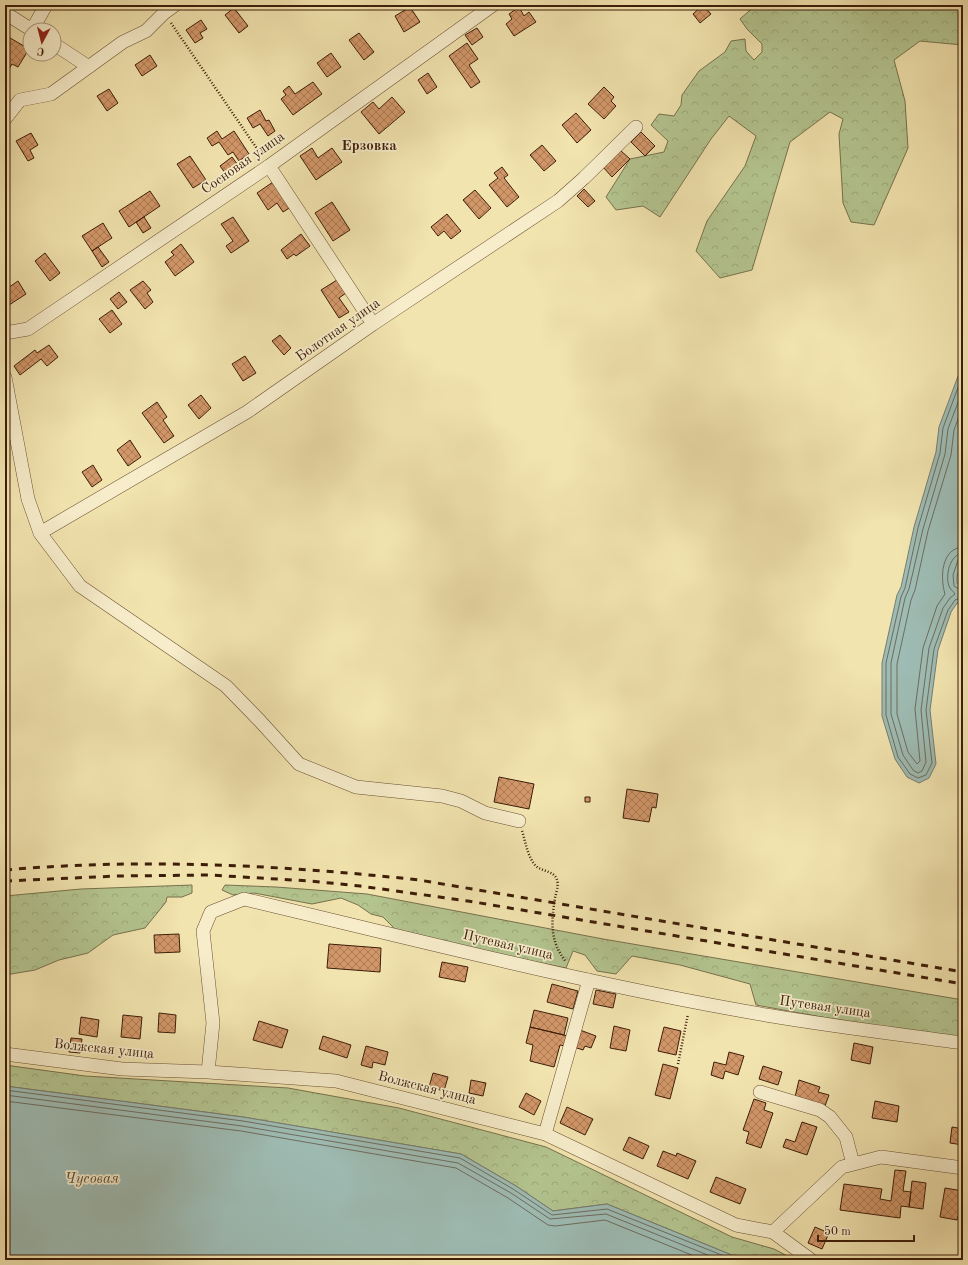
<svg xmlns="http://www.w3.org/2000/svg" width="968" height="1265" viewBox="0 0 968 1265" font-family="'Old Standard TT',serif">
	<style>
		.forest { fill: url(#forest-crowns); stroke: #78714c }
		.water { fill: #9ebcb4; stroke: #777c70 }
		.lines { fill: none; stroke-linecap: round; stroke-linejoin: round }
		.shore { stroke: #6e6c5e; stroke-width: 1 }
		.building { fill: url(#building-cross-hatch); stroke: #3d1d09 }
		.minor-casing { stroke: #6a4f32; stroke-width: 14 }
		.path { stroke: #3d1d09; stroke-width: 2.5; stroke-dasharray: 1 2; stroke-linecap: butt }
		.minor { stroke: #f7edcb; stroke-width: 13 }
		.rail { stroke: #3d1d09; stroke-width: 3; stroke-dasharray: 7 7; stroke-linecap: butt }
		.labels { text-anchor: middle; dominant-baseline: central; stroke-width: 3.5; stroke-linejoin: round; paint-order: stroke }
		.street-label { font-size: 14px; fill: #3d1d09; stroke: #f7edcb }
		.neighbourhood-label { font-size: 15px; font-weight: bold; fill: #3d1d09; stroke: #f7edcb }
		.water-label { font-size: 15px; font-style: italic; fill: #5a4d3c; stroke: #f7edcb }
	</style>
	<defs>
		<pattern id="forest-crowns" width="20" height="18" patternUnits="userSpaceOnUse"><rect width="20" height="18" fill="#b4c590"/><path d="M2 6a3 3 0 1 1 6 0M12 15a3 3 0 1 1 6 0" fill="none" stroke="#9ca97b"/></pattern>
		<pattern id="building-cross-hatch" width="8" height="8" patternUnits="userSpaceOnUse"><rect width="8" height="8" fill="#d29769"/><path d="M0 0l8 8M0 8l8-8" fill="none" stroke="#ac7b55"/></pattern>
	</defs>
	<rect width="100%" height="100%" fill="#f2e4af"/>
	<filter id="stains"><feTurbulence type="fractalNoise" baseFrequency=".005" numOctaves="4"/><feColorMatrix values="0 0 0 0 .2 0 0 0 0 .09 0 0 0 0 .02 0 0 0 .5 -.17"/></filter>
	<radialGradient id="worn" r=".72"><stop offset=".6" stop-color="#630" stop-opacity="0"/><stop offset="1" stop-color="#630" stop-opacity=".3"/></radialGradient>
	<path class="forest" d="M756,5H945L963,11V45L920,41L894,60L905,101L908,148L874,225L851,222L843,203L839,134L843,119L830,112L790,142L752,270L720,278L696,251L707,221L745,166L756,136L729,116L711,139L660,217L643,206L616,210L606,197L630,159L664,152L668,141L651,125L659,114L674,116L681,105L682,95L699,71L725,52L731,41L745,39L746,51L754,60L762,52V44L747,29L740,19Z
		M192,885V893L182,897H167L166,902L145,928L113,935L88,953L59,960L35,970L5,975V896L81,889Z
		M225,885L276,887L367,894L603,939L963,1000V1039L871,1026L756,1005L750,984L680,965L632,956L616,974L597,971L585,955L573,951L566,968L481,951L396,930L383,917L371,914L358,905L341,898L312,904L254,893L233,895L222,890Z
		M5,1065L85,1076L288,1088L399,1108L546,1147L732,1237L774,1249L789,1257V1260H744L607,1204L553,1211L516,1186L461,1154L243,1117L5,1086Z"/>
	<path class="water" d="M963,363V557L957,576V583L963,584V606L957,603L951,612L938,650L930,710L936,764L929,778L919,783L907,777L895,759L882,716V663L897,595L901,587L914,527L936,452L939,427Z
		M5,1086L243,1117L461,1154L516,1186L553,1211L607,1204L744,1260H5Z"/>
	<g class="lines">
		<path class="shore" d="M963,374L943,428L940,453L918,528L905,588L901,597L886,663V715L898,757L910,774L918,778L926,775L932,763L926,710L934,649L948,610L955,600L958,599L963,602
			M963,389L948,429L945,454L923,529L909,589L905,598L891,663V714L903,755L913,770L918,773L922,771L926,762L921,710L929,648L943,608L950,598L955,594C953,591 950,589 949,586C945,575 950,554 963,553
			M963,406L954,430L951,455L928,531L915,590L911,600L897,664V714L908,752L917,764L920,761L915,709L923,648L937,606L945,594C940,578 941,548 963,547
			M963,558L958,560L953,575L954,586L957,588H963
			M5,1090L243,1121L460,1158L513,1189L552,1215L607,1209L734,1260
			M5,1095L242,1126L458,1163L511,1193L550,1219L606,1214L720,1260
			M5,1101L241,1131L456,1168L508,1198L548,1225L555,1226L605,1220L704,1260"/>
	</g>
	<path class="building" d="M703,5L711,14L700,23L693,14Z
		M410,7L420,22L404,32L395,16Z
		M519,7L524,16L529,12L536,22L514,36L506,24L512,19L509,14Z
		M234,8L248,26L239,33L225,15Z
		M201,20L207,29L200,33L203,38L195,43L186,30Z
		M477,28L483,37L472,45L465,35Z
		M359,33L374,52L364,60L349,40Z
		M5,35L29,49L18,67L12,64L5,76Z
		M467,43L478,59L469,65L480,82L471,88L449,56Z
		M331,53L341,67L327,77L317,63Z
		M150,55L157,66L142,76L135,65Z
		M428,73L437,87L427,94L418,80Z
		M313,82L322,94L293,115L281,99L286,95L283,91L289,86L295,94Z
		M604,87L614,97L611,101L616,106L604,119L588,104Z
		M109,89L118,103L107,111L97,96Z
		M392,97L405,112L379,134L361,112L373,102L379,109Z
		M260,110L266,121L269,120L275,131L268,136L260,124L253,128L247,118Z
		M576,113L591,130L577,143L562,125Z
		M217,131L222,139L234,131L249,154L239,161L233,152L228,155L219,142L212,146L207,138Z
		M641,132L655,146L645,156L631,142Z
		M31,133L38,145L30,150L34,158L28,161L16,141Z
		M542,145L556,161L544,171L530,155Z
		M312,148L318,158L332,148L342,162L316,180L300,156Z
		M620,150L630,159L612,177L603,167Z
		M190,156L206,180L193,188L177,164Z
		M232,157L241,169L229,178L220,166Z
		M502,167L508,175L504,178L519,197L507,207L489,185L498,178L494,173Z
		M273,182L291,207L283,212L277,203L268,210L257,193Z
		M584,189L595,201L588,207L577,196Z
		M475,190L491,208L479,219L463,200Z
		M150,191L160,206L129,227L119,211Z
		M332,202L350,230L333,241L315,213Z
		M447,214L461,231L451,239L444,231L438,236L431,227Z
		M144,217L151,228L143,233L136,222Z
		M233,217L249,241L231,253L226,246L233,241L221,224Z
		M103,223L112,238L92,251L82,236Z
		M301,234L310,246L296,256L294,254L287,259L281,250Z
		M181,244L194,262L175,276L165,262L174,255L171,252Z
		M98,247L109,262L102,267L92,251Z
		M45,253L60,273L50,281L35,261Z
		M337,280L346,293L339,298L349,312L339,318L321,290Z
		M18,281L26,294L6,307L5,305V290Z
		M143,281L151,290L147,293L153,302L145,309L130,290Z
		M119,292L127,302L118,309L110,299Z
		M112,310L122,324L110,333L99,319Z
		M280,335L291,348L284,355L272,341Z
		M49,345L58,357L47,366L41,359L20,375L14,366L35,350L37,353Z
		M245,356L256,373L243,381L232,364Z
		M201,395L211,408L199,419L188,405Z
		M157,402L167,417L163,420L174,436L164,443L142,413Z
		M130,440L141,457L128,466L117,450Z
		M93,465L102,480L92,487L82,472Z
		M499,777L534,784L529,809L494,802Z
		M627,789L658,794L656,808L652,807L649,822L623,818Z
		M585,797H590V802H585Z
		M179,934L180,952L155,953L154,935Z
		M329,944L381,948L380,972L327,968Z
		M442,962L468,967L465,982L439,977Z
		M552,984L578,991L573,1009L547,1002Z
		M596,990L616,994L613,1008L593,1004Z
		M534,1010L568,1018L564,1035L530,1027Z
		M159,1013L176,1015L175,1033L158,1032Z
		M123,1015L142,1017L140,1039L121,1037Z
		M81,1017L99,1020L97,1037L79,1034Z
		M259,1021L288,1030L282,1048L253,1040Z
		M614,1026L630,1030L626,1051L610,1048Z
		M530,1027L568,1036L565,1046L560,1045L554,1067L530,1061L533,1045L526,1043Z
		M664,1027L681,1031L676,1055L658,1051Z
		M580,1030L596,1036L591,1048L585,1046L583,1050L574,1047Z
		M323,1036L351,1045L347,1058L319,1049Z
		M71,1038L82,1039L80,1053L69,1052Z
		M854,1043L873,1047L870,1064L851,1060Z
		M366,1046L388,1052L385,1065L373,1062L372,1068L361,1065Z
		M729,1052L744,1056L738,1075L725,1071L723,1079L711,1075L714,1062L726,1065Z
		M663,1064L678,1068L670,1099L655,1095Z
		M763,1066L782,1072L778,1085L759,1079Z
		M433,1073L448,1077L444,1091L429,1087Z
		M471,1080L486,1083L483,1096L469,1093Z
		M799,1080L820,1087L818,1092L829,1095L825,1106L795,1097Z
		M526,1093L541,1101L534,1115L519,1107Z
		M754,1099L766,1103L764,1110L773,1113L761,1148L746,1143L749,1132L743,1130Z
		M875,1101L899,1106L897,1122L872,1118Z
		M567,1107L593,1119L585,1135L560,1123Z
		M802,1122L817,1127L807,1155L783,1147L786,1139L795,1142Z
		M952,1127L963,1129V1145L950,1143Z
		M629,1137L649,1146L643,1159L623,1150Z
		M663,1151L676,1156L677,1153L696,1161L688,1179L657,1166Z
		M895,1170L906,1171L903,1191L911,1192L909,1207L901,1206L900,1218L840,1210L844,1184L882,1189L880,1199L891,1201Z
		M716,1177L746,1189L740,1204L710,1192Z
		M912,1181L926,1183L923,1209L909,1207Z
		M945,1188L963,1191L960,1204L963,1205V1217L958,1216L957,1220L940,1217Z
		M815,1227L829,1233L822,1249L808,1243Z"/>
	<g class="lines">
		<defs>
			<path id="minor" d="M5,13L32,30
				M32,30L46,5
				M54,44L89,67
				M5,119L20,100L51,94L123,42L146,31L164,13L175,5
				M269,166L373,324
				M5,333L28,329L269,166L493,5
				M5,377L28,499L40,533L80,586L226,686L260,721L299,764L356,787L442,796L461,801L485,813L519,821
				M40,533L247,412L373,324L558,201L584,178L636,127
				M5,1054L122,1069L208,1072L336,1081L545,1134L736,1225L773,1232L811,1260
				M208,1072L213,1023L203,931L211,912L244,899C417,940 590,985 766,1015C831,1026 897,1034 963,1043
				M760,1092L820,1110L830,1117L846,1137L853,1164
				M545,1134L589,980
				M773,1232L842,1167L881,1157L963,1168"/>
		</defs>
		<use href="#minor" class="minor-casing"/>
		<path class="path" d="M171,23L262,156
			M522,831C526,843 527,855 535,865C541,872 554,870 557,880C559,885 556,893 555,898C551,924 550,941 566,962
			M678,1064L688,1014"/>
		<use href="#minor" class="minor"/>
		<path class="rail" d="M5,870C143,858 281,865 419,880L963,972
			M5,881L118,876L210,875L310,881L360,886L468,901L963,984"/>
	</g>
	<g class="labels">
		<g class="street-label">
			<text transform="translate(243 163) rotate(-35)">Сосновая улица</text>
			<text transform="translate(338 330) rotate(-35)">Болотная улица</text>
			<text transform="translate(508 945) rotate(13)">Путевая улица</text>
			<text transform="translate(825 1007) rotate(8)">Путевая улица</text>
			<text transform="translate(104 1049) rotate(6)">Волжская улица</text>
			<text transform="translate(427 1088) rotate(14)">Волжская улица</text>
		</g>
		<g class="neighbourhood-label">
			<text x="369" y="146">Ерзовка</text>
		</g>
		<g class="water-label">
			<text x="92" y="1179">Чусовая</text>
		</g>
	</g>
	<rect width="968" height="1265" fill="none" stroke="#f2e4af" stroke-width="20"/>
	<rect x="6" y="6" width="956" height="1253" fill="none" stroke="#3d1d09" stroke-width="2"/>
	<rect x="10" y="10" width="948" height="1245" fill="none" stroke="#3d1d09"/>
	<g transform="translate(42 42) rotate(187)"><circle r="19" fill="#f7edcb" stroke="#ad9a7d"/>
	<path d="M0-3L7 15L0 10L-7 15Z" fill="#8f2418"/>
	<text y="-6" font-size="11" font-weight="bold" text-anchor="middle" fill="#3d1d09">С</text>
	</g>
	<path d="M818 1235v6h96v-6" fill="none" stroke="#3d1d09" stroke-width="2"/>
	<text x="824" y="1235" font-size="12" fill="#3d1d09" stroke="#f7edcb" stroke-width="3" paint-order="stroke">50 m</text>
	<rect width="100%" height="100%" filter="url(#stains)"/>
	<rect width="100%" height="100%" fill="url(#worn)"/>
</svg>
